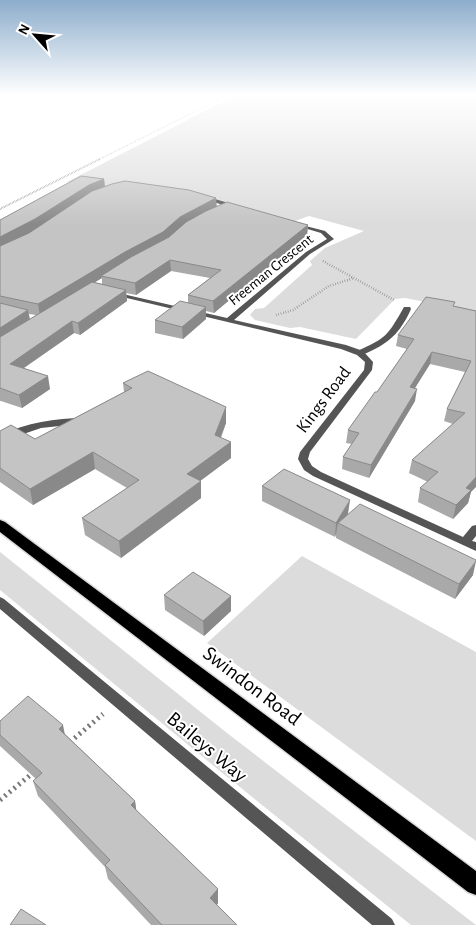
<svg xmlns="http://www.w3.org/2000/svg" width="476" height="925" viewBox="0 0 476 925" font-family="'Alegreya Sans',sans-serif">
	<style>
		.green { fill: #dcdcdc }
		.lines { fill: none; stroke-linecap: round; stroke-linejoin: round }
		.primary-casing { stroke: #dbdbdb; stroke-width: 3 }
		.path-far3 { stroke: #777; stroke-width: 1; stroke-dasharray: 0.5 1; stroke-linecap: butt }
		.path-far2 { stroke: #777; stroke-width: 2; stroke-dasharray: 0.5 1; stroke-linecap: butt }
		.path-far1 { stroke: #777; stroke-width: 2.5; stroke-dasharray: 0.5 2; stroke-linecap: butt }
		.path { stroke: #777; stroke-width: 5; stroke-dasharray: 2 4; stroke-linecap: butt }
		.lane { fill: #555; fill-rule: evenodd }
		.street { fill: #555; fill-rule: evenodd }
		.primary { fill: #000; fill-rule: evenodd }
		.wall { fill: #a9a9a9; fill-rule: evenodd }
		.shaded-wall { fill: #898989 }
		.building { fill: #c4c4c4; stroke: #898989 }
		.labels { text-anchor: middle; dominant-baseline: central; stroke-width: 4; stroke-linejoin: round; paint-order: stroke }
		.far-street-label { font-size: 15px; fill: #000; stroke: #fff }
		.street-label { font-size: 18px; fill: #000; stroke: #fff }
		.near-street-label { font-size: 21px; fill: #000; stroke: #fff }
	</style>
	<rect width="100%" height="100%" fill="#fff"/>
	<path class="green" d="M236,95H454L476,97V312L405,298L395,299L356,339L300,327L290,328L255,320L250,315L255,309L264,308L312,265L310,261L325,248L364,231L309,216L295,221L198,194L67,182Z
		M0,552L227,733L476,925H411L220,771L0,590Z
		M302,556L476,652V841L207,643Z"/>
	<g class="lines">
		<defs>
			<path id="primary" d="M0,520L5,522L476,871V895L468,892L0,532Z"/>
		</defs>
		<use href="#primary" class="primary-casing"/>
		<path class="path-far3" d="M98,160L228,95"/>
		<path class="path-far2" d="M0,209L100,159"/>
		<path class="path-far1" d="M323,261L394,300
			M276,315L293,310L329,286L354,278"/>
		<path class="path" d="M70,742L103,714
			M0,800L34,772"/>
		<path class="lane" d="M404,307H410L411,309C402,329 392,341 373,350C367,353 363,355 357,355V351C387,338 388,335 404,307Z
			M84,418L87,419L89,421L87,423L41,428L0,442V435C27,423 55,418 84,418Z"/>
		<path class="street" d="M205,196L239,206L240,207L237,209L203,199L202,198Z
			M294,223L325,231L334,239L310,254L234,320L346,345L363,351L373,362L372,370L310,452L308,459L312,466L321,472L463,537L472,526L476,525V536L472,541L476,542V551L313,476L304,470L298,459L300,452L364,370L365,362L357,355L341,349L110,294L114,292L227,318L306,252L327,239L321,233L294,225Z
			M0,597L4,599L392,919L395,925H372L0,609Z"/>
		<use href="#primary" class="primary"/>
	</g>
	<path class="wall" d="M104,179L105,186L217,206L308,225L307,235L214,313L206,311V319L183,339L155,333V320L188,303V295L210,278L171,271L136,295L126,293L127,301L80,335L74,333L24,368L50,389L22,408L1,401H0V220ZM102,278V284L94,282ZM29,314L36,315L30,319Z
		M454,306L476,311L471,492L468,503L453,519L418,502L420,488L428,482L409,473L412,460L453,424L444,421L447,409L465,372L430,364L415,388V401L369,478L342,469L343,457L352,444L346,443L348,430L377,392L407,349L396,346L398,335Z
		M123,383L226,407V423L221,438L231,442V458L200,481L201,498L121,558L85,535L82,518L127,488L95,469L33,505L0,482V431L35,439L124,392Z
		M262,486L348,515L473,575L455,599L336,538V534L335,537L262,501Z
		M164,595L231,596V611L204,636L165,610Z
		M0,721L65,734L135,801L136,810L218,889V903L217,905L237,925H151L108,879L105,867L38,796L33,781L36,779L0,746Z"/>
	<path class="shaded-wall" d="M104,179L105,188L37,229L0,249V237L89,185Z
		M216,198L217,208L164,242L101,276L102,278L40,316L38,304L180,217Z
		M308,225L307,235L214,313L213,301Z
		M170,260L171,271L136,295L135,283Z
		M126,290L127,301L80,335L78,323Z
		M206,307V319L183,339L182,327Z
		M28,310L30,322L0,342V328Z
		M72,321L74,333L12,376L10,364Z
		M432,352L430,364L408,399L410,387Z
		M48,376L50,389L22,408L19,395Z
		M417,389L415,401L369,478L371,465Z
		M226,407V423L215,451V435Z
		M231,442V458L188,490L187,474Z
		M93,452L95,469L33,505L30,489Z
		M476,477V487L471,492L468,503L453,519L456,505L466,488Z
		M201,481V498L121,558L119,541Z
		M350,500L348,514L338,523L336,534L335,537L336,523Z
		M476,561L473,575L455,599L459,584Z
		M231,596V611L204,636L203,621Z
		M63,725L66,740L59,729Z
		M135,801L137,815L131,805Z
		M218,889V903L210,912V898Z"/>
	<path class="building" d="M81,176L104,179L89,185L35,219L0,237V220Z
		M125,181L189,190L216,198L180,217L163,232L125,252L38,304L0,296V246L29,233L92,191L112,184Z
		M227,202L308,225L213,301L188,295L221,270L170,260L135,283L101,276L131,257L169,237L186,222L206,211Z
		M92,282L126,290L78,323L72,321L10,364L48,376L19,395L0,388V337Z
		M426,297L455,302L453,306L476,311V477L466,488L471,490L456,505L420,488L438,472L412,460L465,413L447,409L471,361L432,352L410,387L417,389L371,465L343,457L359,433L348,430L375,392H377L414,339L398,335Z
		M180,301L206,307L182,327L155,320Z
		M0,303L28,310L0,328Z
		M148,371L226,407L215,435L231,442L187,474L201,481L119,541L82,518L139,480L93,452L30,489L0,468V431L11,425L35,439L132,388L123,383Z
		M284,469L350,500L336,523L262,486Z
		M360,504L476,560V561L459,584L338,523Z
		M193,572L231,596L203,621L164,595Z
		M28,696L63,725L59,729L135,801L131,805L218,889L210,898L237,925H162L105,865L110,860L33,781L42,773L0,735V721Z
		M21,909L46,925H10Z"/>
	<linearGradient id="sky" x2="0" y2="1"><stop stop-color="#8cadcc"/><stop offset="0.42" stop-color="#fff"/><stop offset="1" stop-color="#fff" stop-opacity="0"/></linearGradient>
	<rect width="476" height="225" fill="url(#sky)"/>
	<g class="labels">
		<g class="far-street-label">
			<text transform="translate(271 270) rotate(-39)">Freeman Crescent</text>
		</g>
		<g class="street-label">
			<text transform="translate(324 400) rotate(-53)">Kings Road</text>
		</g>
		<g class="near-street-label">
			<text transform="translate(252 686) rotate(37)">Swindon Road</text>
			<text transform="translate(207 747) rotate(40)">Baileys Way</text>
		</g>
	</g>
	<g transform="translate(35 35) rotate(297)" stroke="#ffffff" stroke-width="4" paint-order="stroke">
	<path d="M0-4L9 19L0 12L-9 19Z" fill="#000000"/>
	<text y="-8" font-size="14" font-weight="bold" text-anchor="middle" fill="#000000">N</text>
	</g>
</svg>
